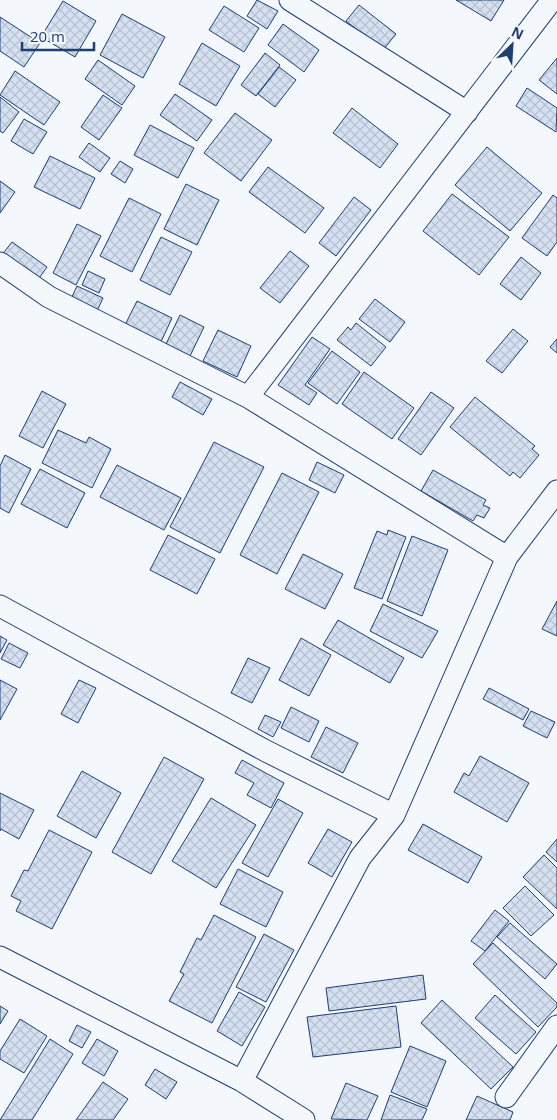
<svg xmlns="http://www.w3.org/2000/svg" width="557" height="1120" viewBox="0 0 557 1120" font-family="'Open Sans',sans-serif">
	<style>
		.building { fill: url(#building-cross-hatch); stroke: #1d3f73 }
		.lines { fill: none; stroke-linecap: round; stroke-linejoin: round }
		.minor-casing { stroke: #1d3f73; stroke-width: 23 }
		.minor { stroke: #f4f7fb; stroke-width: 21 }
	</style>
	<defs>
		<pattern id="building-cross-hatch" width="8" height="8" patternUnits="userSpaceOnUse" patternTransform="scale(1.25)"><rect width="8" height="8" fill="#d5e0f0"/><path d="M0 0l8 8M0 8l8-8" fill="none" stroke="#b6c1d1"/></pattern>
	</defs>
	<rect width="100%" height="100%" fill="#f4f7fb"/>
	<path class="building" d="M257,0L278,11L267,29L247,16Z
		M456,0H504L491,21Z
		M63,1L96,21L75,57L41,37Z
		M359,5L396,34L383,50L346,21Z
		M224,6L259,28L244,52L209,30Z
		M122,14L165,37L143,78L100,55Z
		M0,17L40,43L24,67L0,51Z
		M283,24L319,50L304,72L268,45Z
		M202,43L240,66L216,106L179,84Z
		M265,53L280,65L256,96L241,85Z
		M557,58V94L539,80Z
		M98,60L135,86L122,105L85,79Z
		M279,67L296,80L275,107L258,94Z
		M15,71L60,102L44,125L0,95Z
		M527,88L557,108L556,132L516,106Z
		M175,94L212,120L197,141L160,115Z
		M103,95L122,108L99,140L81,127Z
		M0,97L19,112L3,133L0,131Z
		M352,108L398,144L380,168L333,133Z
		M235,113L272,140L241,181L204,153Z
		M24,119L47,132L33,154L11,141Z
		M150,125L194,148L178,178L134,155Z
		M89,143L110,158L100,172L79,157Z
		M487,147L542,193L510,231L455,185Z
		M50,156L95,178L80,209L34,187Z
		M120,161L133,169L125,183L111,174Z
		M268,167L324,208L305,233L249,192Z
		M0,181L15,192L0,213Z
		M186,184L219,200L197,245L164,229Z
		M452,194L509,237L479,275L423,231Z
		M553,195L557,198V242L547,256L522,238Z
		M354,197L371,210L336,256L319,243Z
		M129,198L161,214L132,272L100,256Z
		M77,224L101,236L76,285L53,273Z
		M161,237L192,252L170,295L140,280Z
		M12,242L47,267L37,281L1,256Z
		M290,251L309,266L280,303L260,288Z
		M521,257L541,273L521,300L500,284Z
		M88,271L105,279L99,293L82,285Z
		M77,286L103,298L96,313L70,301Z
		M375,299L405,322L390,342L359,319Z
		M137,301L172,318L160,344L124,327Z
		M180,315L204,327L190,356L166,344Z
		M356,323L386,347L371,366L337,340L348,327L351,330Z
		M513,329L528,341L502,373L486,361Z
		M218,330L251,346L237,377L203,361Z
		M312,337L330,349L305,385L317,393L309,405L278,385Z
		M557,339V353L550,347Z
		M332,351L360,372L337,404L308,383Z
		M364,372L414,408L392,439L342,404Z
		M180,382L212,399L203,415L172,397Z
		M42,391L66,404L43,448L19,436Z
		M431,392L454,408L421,455L398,439Z
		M475,397L535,446L532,449L539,455L520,478L513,472L510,476L450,427Z
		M58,430L86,443L89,437L111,449L92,488L42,463Z
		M214,442L264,467L220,553L170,527Z
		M5,455L31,469L9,513L0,508V466Z
		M317,462L344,475L335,493L309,480Z
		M117,465L181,498L164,530L100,497Z
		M40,469L85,493L67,528L21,504Z
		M433,470L486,500L483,505L490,508L484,518L477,515L473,521L421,491Z
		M282,473L319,492L277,574L240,555Z
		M388,530L406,537L382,599L354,588L377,531L387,535Z
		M168,535L215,559L197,594L150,570Z
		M412,536L448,550L422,616L387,601Z
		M303,554L343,574L325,609L285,589Z
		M557,601V636L542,629Z
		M383,604L438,631L422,658L370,631Z
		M338,620L404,658L390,683L323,645Z
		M0,636L7,640L0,653Z
		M301,638L331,655L309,696L279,680Z
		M9,643L28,653L20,668L1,659Z
		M248,658L270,668L252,703L231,693Z
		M0,680L17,689L0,720Z
		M79,680L96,688L78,723L61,714Z
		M489,688L529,709L523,720L483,699Z
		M291,707L319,721L309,742L281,728Z
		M531,711L555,722L547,738L523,726Z
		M265,715L281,722L273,737L258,729Z
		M326,727L358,743L343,773L311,757Z
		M480,756L529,783L507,822L454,792L464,773L469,776Z
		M164,757L204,779L151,874L112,852Z
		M242,760L284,783L271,808L247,795L254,783L235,773Z
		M82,771L121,793L96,838L57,816Z
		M0,793L34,810L19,839L1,829L0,831Z
		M211,798L256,825L216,888L172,861Z
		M278,799L303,813L268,877L242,863Z
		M423,824L482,857L468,883L408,850Z
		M328,829L352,842L332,877L308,863Z
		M49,830L92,852L52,929L16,911L21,901L11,896L24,870L28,871Z
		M557,839V862L546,852Z
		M544,855L557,868V909L523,877Z
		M238,869L283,892L266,927L220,904Z
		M525,886L554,915L531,936L503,908Z
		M495,910L509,921L485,951L471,941Z
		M214,915L256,937L212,1023L169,1001L184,974L180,972L197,938L201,940Z
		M510,923L557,964L545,979L497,937Z
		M264,934L294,950L266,1002L236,987Z
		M493,943L557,1003V1007L538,1027L473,964Z
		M423,975L426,999L329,1011L326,988Z
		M239,992L265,1007L242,1046L217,1031Z
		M495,995L536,1032L516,1054L475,1018Z
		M442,1000L513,1067L491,1089L421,1023Z
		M0,1006L8,1011L0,1024Z
		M396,1006L401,1047L313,1057L307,1017Z
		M20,1019L47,1036L24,1073L0,1059V1051Z
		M77,1025L91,1032L82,1048L69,1041Z
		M50,1039L73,1054L32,1120H0Z
		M97,1039L118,1051L104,1076L82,1063Z
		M410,1046L446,1061L427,1107L391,1092Z
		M155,1069L177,1082L166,1099L145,1085Z
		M103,1082L128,1099L113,1120H76Z
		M346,1083L378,1096L367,1120L331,1119Z
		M390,1095L427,1109L422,1120H381Z
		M477,1096L513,1112L510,1120H466Z"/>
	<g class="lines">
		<defs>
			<path id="minor" d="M290,0L467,112
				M0,263L49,297L248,397L507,557
				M248,397L552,0
				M0,606L266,751L394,815
				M0,957L242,1081L304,1120
				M242,1081L360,858L394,815L507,557L557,491
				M506,1097L557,1026"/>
		</defs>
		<use href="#minor" class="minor-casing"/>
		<use href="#minor" class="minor"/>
	</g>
	<g transform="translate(512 45) rotate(25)" stroke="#f4f7fb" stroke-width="4" paint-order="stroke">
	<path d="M0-4L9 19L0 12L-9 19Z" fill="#1d3f73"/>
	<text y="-8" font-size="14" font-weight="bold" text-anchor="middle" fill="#1d3f73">N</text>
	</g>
	<path d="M22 42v8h72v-8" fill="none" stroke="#1d3f73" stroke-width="2.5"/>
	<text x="30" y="42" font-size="15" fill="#1d3f73" stroke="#f4f7fb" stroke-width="4" paint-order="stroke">20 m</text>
</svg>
